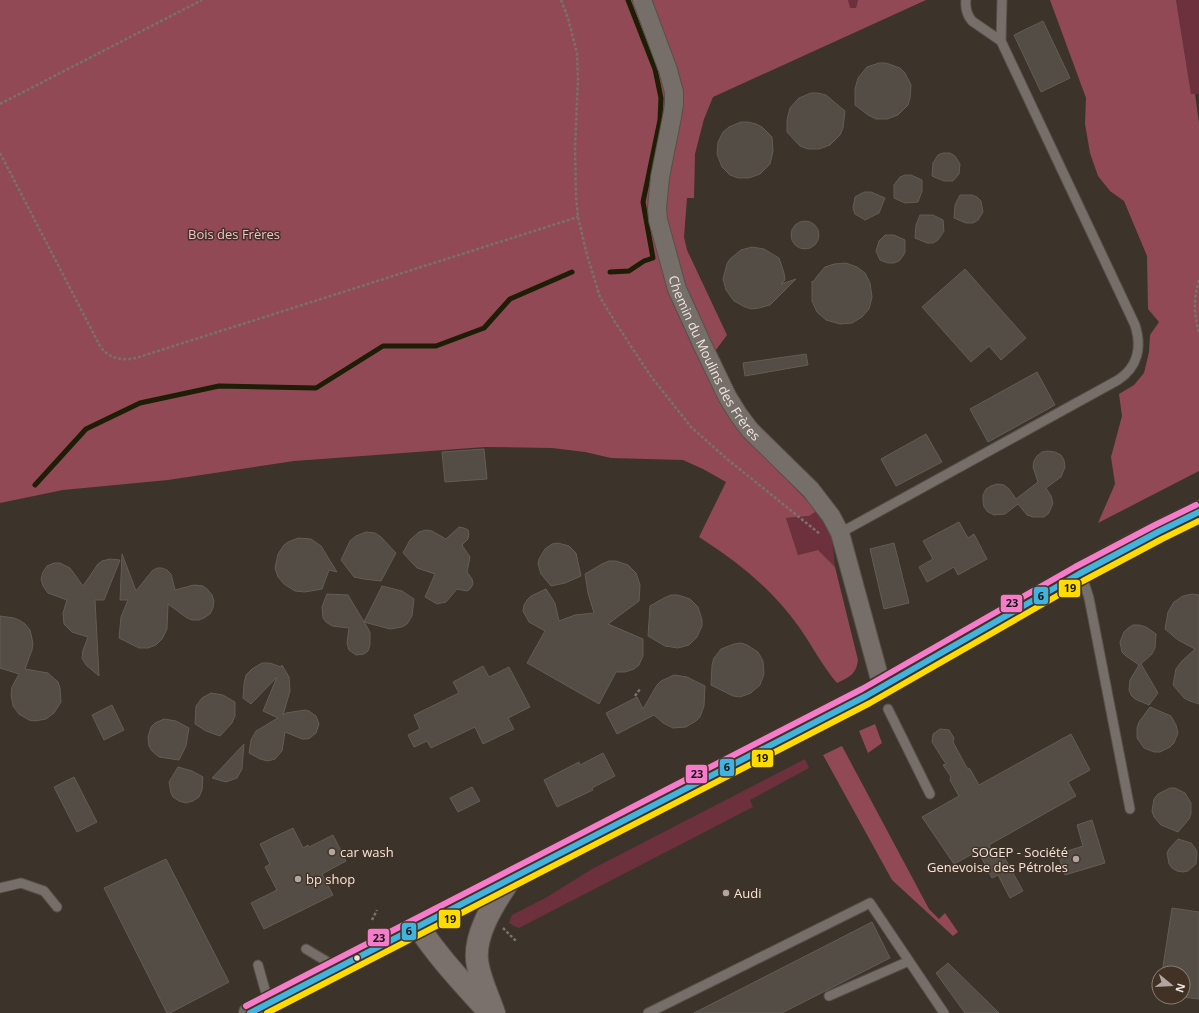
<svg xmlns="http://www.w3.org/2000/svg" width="1199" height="1013" viewBox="0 0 1199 1013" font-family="'Open Sans',sans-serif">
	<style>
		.green { fill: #6c313c }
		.forest { fill: #914955 }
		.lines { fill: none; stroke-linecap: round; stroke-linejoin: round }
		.stream { stroke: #1e1d06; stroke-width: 5 }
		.building { fill: #534d45; stroke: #625d55 }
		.lane-casing { stroke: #584f49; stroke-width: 11 }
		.street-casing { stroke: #584f49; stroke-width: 20 }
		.secondary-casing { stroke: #584f49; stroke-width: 24 }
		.primary-casing { stroke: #584f49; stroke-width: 24 }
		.path { stroke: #78716c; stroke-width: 2.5; stroke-dasharray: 3 2; stroke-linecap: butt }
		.lane { stroke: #766f69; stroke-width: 9 }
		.street { stroke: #766f69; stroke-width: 18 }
		.secondary { stroke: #7a716c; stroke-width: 22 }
		.primary { stroke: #736a63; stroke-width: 22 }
		.bus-1-casing { stroke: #423225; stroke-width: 9 }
		.bus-2-casing { stroke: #423225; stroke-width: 9 }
		.bus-3-casing { stroke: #423225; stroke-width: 9 }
		.bus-1 { stroke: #40b4de; stroke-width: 6 }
		.bus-2 { stroke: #ffdc00; stroke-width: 6 }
		.bus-3 { stroke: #f57bcb; stroke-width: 6 }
		.poi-dot { fill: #b2a7a0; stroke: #423225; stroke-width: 1.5 }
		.bus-dot { fill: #f1e6df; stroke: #423225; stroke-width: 1.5 }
		.labels { text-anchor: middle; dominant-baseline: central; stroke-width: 3; stroke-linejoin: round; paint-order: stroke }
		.park-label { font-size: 13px; fill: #f1c1c7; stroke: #423225 }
		.street-label { font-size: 13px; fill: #f1e6df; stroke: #423225 }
		.poi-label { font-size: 13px; fill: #f1e6df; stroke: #423225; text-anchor: start }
		.line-badge { stroke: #423225; stroke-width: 1.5 }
		.pale-badge-label { font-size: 11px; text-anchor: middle; font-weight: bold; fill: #111 }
	</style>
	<rect width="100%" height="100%" fill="#3c332b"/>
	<path class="green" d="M848,0H858L856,8H849Z
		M1176,0H1199V94H1191Z
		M817,511L832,537L835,567L818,550L798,555L786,518L809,516Z
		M805,759L809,768L750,800L753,807L519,928L514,926L509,923L512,915L547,897L592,869Z"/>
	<path class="forest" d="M0,0H848L850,8H856L858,0H926L713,97L704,119L695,154L694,198H687L684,237L687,250L727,335L704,366L749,440L817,511L809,516L786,518L798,555L818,550L835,567L858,660C856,675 849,677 837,683C822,666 812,645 799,627C771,588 739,563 699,537L726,482L703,469L683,460L611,458L585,452L552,448L485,447L294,461L168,480L63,490L0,503Z
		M1050,0H1176L1191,94H1195L1199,123V471L1098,523L1115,484L1111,457L1122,416L1119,394L1134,385L1144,373L1149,352L1150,335L1159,322L1148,309L1147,256L1124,201L1110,191L1098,176L1090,153L1085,124L1086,98Z
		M875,724L882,743L868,753L859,731Z
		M842,746L929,909L939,919L945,913L958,932L953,936L892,880L823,755Z"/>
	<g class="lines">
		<path class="stream" d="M610,272L629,271L644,261L653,258L643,202L660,120L661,98L655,69L628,0
			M35,485L86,429L140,403L219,386L316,388L383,346H436L484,328L510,299L572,272"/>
	</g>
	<path class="building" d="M1043,21L1070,78L1041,92L1014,35Z
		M879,63H886L900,68L905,73L911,85L910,98L908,105L898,115L887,119H876L868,115L855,105V89L858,78L867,67Z
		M811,93H818L826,95L845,111L843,128L840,135L830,145L819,149H808L800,146L787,132V120L790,108L799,98Z
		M741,122H748L756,124L762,127L772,137L773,151L770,164L760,174L749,178H738L730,175L722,167L717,154L718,142L723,132L729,127Z
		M943,153H950L955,156L960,164L959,174L953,181H944L932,176L933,163L938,155Z
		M905,175H911L922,180V191L918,202L905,203L894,198V185L900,177Z
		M864,192H871L885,198L879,213L865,220L855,214L853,208L855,197Z
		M960,195H972L977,197L981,201L983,212L978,220L973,223H966L954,218L955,205Z
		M920,215H933L943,220L944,231L938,240L933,243H927L915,238L916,225Z
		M791 235a14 14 0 1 1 28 0a14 14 0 1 1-28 0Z
		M885,235H894L905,240V252L903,256L899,261L894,263H888L880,260L876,251L879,241Z
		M752,247L764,249L779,258L784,273L785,280L781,284L796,279L770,305L759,308L752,309L745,307L734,301L726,290L723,279L727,264L730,259L741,250Z
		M846,263L857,267L865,273L870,283L872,297L869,309L862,317L852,323L840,324L826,320L817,312L812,301V281L813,282L818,275L825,267L834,264Z
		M965,269L1026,338L1001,360L989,346L971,362L922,307Z
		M806,354L808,365L745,376L743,363Z
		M1037,372L1055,405L988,442L970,409Z
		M926,434L942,462L896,486L881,459Z
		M484,449L487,479L445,482L442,452Z
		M1048,451L1055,452L1061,455L1064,460L1065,467L1061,477L1046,488L1051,496L1053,503L1049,513L1044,517H1033L1027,515L1018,504L1005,514L994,515L988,512L984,507L983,501V495L986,489L991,486L997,484L1004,485L1009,489L1016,499L1038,482L1033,467L1034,461L1037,456L1042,452Z
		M959,522L968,538L974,534L987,559L958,575L954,567L927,582L919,567L933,559L923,541Z
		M459,527L464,528L468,530L469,534L468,539L462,545L470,557L467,572L472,579L473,584L470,589L467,591L457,589L446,602L437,604L425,597L435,574L417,568L403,553L410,540L419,532L426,530L432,531L446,539Z
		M366,532L375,533L381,537L396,553L381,581L364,579L354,577L341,560L350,541L356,536Z
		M298,538L311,539L321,546L337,572L329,570L322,589L305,592L295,591L284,584L278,577L275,568L278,554L284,545L288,542Z
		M558,543L569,546L576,553L581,576L565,583L551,586L541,574L538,564L539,559L545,549L552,544Z
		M894,543L909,603L884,609L870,549Z
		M122,554L136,591L152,571L157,568H162L167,570L171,574L175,590L194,585L203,586L208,590L212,595L214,601L213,608L210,614L204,618L199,620H192L187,618L168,604L167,629L162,639L156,645L148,648H139L119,638L121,617L128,600H120Z
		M110,559L120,560L104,600H95L99,676L86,665L82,658L83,650L88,637L72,632L64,624L63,613L67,600L48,593L43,586L41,579L43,572L47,566L54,563H60L70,568L83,586L98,564L102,561Z
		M609,561H616L628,565L636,573L640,585L639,601L608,624L643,639V656L639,665L634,669L625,672H616L599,704L527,663L545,631L529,622L523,611L524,605L527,600L531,596L546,589L555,603L559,621L575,615L594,613L588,593L585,574L602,564Z
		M382,586L402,591L414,599L412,616L407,624L402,627L390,629L364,622Z
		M327,594L348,595L370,632V645L368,651L364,654L356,655L349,650L347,643L349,628L332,626L326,622L323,618L322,607Z
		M1192,594L1199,595V704L1190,701L1184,698L1173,685L1176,669L1181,662L1195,649L1178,640L1165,629L1168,612L1174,602L1183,596Z
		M671,595H678L690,599L698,607L702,620V626L697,637L689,645L678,648L665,646L648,636L650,606L664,598Z
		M0,616L14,618L19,620L25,624L30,630L33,643L32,650L25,669L48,673L58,682L60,688L61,702L54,713L46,719L35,721L29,720L19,714L13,706L11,694L12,687L19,674L0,668Z
		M1133,625H1139L1146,627L1156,634L1155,648L1152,654L1141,664L1158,693L1149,705L1135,699L1131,695L1129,690L1130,680L1139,665L1126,656L1122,652L1120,642L1124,632L1128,628Z
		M741,643L747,645L758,652L763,661L764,674L760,685L751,693L740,697L733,696L711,685L712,665L714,658L721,649L734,644Z
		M262,663H270L281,667L282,665L289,677L290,691L283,715L286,713L305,710L309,711L316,716L319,724L316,733L310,738L307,739H302L285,732L282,751L275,759L268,761L260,759L249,753L251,740L256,731L278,718L263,711L277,677L251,704L243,698L244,684L246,675L252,669Z
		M483,666L489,677L509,667L530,707L508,718L514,729L483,744L475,727L431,748L427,741L414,747L408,735L420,729L414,715L459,693L453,682Z
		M674,675L687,677L705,686L704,706L700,717L696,721L686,727L673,728L663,723L654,715L617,734L606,713L637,697L643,709L657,685L661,681Z
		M211,693L223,695L235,702V716L232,723L220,736L206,731L195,724L196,706L202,698Z
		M112,705L124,730L104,740L92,715Z
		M1150,707L1171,716L1176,725L1178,733L1174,743L1170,747L1160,752H1154L1144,748L1137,738V728L1139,722Z
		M164,719L176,721L189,728L186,746L179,760L159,757L152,751L149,746L148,737L151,727L155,723Z
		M940,729L949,730L954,738L953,742L967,768L970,769L979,785L1071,734L1090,770L1068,782L1076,796L989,845L995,859L1003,855L1023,891L1010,898L998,875L992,878L978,851L954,864L922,817L959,796L950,780L951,777L943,765L946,764L932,742L933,734Z
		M244,744L242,769L237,778L226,782L212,778Z
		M603,753L615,776L592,788L593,790L557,807L544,780L579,762L580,765Z
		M178,767L192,771L203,777L202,790L199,797L193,801L186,803L179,801L173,797L171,793L169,782Z
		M74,777L97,822L77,832L54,787Z
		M472,787L480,801L458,812L450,798Z
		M1170,788H1175L1185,793L1191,803V814L1189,819L1178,832L1161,825L1154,817L1152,811L1154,799L1158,794Z
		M1092,820L1105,863L1065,875L1058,854L1083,846L1077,825Z
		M293,828L303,848L308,845L309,847L333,835L346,861L322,874L333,895L264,929L251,903L277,890L265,867L270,864L260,844Z
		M1178,839L1191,843L1195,848L1197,852L1196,864L1188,871L1183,872L1177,871L1172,868L1169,864L1167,853L1169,849Z
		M166,859L229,982L170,1013H167L104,888Z
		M1172,908L1199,912V999L1182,997H1183V973H1162Z
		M872,922L890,958L782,1013H694Z
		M948,963L999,1013H965L936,973Z"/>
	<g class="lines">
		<defs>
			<path id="lane" d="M966,0C965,8 967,15 972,21L1001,41
				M840,533L1118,380C1138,367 1142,347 1135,325L1001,41L1002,0
				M1081,573L1089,598L1130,809
				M888,709L930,794
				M0,888L21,883L44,891L57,907
				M306,949L336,967
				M258,965L269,1004
				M829,996L909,961
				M648,1013L870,903L944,1013"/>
			<g id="street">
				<path id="s1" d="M642,0L668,70L674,92V104L672,117L660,177L657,208L658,220L677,289L702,344L727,396L738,414L750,430L811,490L831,516L840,533L882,687"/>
			</g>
			<path id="secondary" d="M418,926C438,957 464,984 489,1012
				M494,1013C489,998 481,982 478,966C471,937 495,902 510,879"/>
			<path id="primary" d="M250,1013L811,724C836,711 860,699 884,686C988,627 1090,563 1199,512"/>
		</defs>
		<use href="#lane" class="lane-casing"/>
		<use href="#street" class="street-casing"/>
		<use href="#secondary" class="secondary-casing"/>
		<use href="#primary" class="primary-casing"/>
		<path class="path" d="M561,0L568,18L577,53L578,79L575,149L576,197L578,217L587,255L600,297L615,322L650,375L691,427L727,459L820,534
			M0,104L202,0
			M0,153L100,346C109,359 122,361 136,358L578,217
			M1199,280C1193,301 1194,313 1199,334
			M635,696L640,689
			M372,920L377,910
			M503,928L517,942"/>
		<use href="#lane" class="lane"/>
		<use href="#street" class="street"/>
		<use href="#secondary" class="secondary"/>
		<use href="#primary" class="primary"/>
		<defs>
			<path id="bus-1" d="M250,1013L866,696L1079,574L1158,532L1199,512"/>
			<path id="bus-2" d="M267,1013L870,703L1083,581L1162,539L1199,521"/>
			<path id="bus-3" d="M246,1006L862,689L1075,567L1155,525L1196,505"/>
		</defs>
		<use href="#bus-1" class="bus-1-casing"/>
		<use href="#bus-2" class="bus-2-casing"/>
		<use href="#bus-3" class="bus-3-casing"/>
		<use href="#bus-1" class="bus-1"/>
		<use href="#bus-2" class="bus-2"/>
		<use href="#bus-3" class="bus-3"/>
	</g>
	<g class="poi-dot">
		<circle cx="332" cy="852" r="4"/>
		<circle cx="1076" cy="859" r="4"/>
		<circle cx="298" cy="879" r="4"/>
		<circle cx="726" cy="893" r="4"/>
	</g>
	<circle class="bus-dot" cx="357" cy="958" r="3.5"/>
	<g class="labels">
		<g class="park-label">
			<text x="234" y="234">Bois des Frères</text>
		</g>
		<g class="street-label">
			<text stroke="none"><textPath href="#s1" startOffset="377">Chemin du Moulins des Frères</textPath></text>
		</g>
		<g class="poi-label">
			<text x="340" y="852">car wash</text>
			<text x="1068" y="852" text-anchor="end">SOGEP - Société<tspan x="1068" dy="15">Genevoise des Pétroles</tspan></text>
			<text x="306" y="879">bp shop</text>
			<text x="734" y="893">Audi</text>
		</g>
	</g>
	<g class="line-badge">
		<rect x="1058" y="579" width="23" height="19" rx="4" fill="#ffdc00"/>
		<rect x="1033" y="586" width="16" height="19" rx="4" fill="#40b4de"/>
		<rect x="1000" y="594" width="23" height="19" rx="4" fill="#f57bcb"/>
		<rect x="751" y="749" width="23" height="19" rx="4" fill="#ffdc00"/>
		<rect x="719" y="758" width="16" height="19" rx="4" fill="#40b4de"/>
		<rect x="685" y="764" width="23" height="20" rx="4" fill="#f57bcb"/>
		<rect x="438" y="909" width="23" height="20" rx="4" fill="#ffdc00"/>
		<rect x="401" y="922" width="16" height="19" rx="4" fill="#40b4de"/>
		<rect x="367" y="928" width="23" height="19" rx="4" fill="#f57bcb"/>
	</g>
	<g class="pale-badge-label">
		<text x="1070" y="592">19</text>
		<text x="1041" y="600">6</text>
		<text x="1012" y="607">23</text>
		<text x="762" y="762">19</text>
		<text x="727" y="771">6</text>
		<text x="697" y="778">23</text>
		<text x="450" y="923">19</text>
		<text x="409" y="935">6</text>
		<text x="379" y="942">23</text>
	</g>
	<g transform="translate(1171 985) rotate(108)"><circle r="19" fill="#423225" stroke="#887a6f"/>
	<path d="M0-3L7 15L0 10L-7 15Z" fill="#b2a7a0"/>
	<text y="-6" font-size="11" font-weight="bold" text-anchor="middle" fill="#f1e6df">N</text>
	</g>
</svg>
